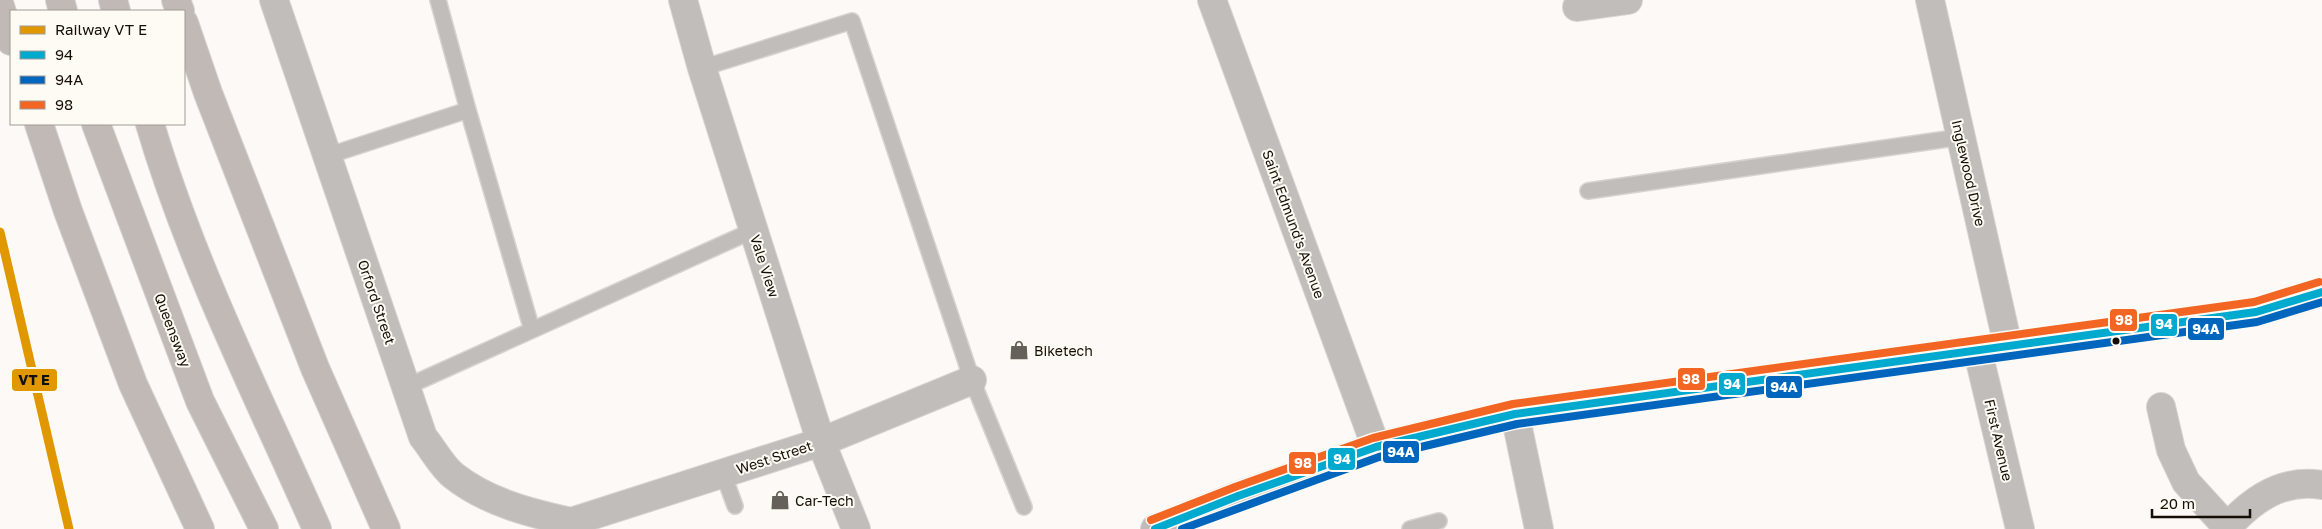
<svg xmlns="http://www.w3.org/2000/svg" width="2322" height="529" viewBox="0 0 2322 529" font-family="'Golos Text',sans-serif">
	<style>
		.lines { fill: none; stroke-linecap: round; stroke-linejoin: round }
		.lane-casing { stroke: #d6d3d0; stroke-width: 18 }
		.street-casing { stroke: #d6d3d0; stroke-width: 30 }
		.secondary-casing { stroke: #d6d3d0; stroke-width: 30 }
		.highway-casing { stroke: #d6d3d0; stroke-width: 30 }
		.lane { stroke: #c1bdba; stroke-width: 15 }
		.street { stroke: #c1bdba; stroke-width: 28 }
		.secondary { stroke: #c0bbba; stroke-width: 28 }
		.highway { stroke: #c0b9b6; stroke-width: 28 }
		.bus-1-casing { stroke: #fefaf4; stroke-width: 11 }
		.bus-2-casing { stroke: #fefaf4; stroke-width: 11 }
		.bus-3-casing { stroke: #fefaf4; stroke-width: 11 }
		.bus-1 { stroke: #00a9ce; stroke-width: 8 }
		.bus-2 { stroke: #0065bd; stroke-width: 8 }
		.bus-3 { stroke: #f26522; stroke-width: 8 }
		.rail-1-casing { stroke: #fefaf4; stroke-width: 12 }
		.rail-1 { stroke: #e09700; stroke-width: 9 }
		.bus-dot { fill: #140e04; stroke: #fefaf4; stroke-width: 2 }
		.labels { text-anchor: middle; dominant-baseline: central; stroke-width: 4; stroke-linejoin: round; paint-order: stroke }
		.street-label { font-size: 14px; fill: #140e04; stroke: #fefaf4 }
		.poi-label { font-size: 14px; fill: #140e04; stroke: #fefaf4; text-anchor: start }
		.line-badge { stroke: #fefaf4; stroke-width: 2 }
		.badge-label { font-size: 14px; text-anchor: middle; font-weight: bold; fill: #fff }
		.pale-badge-label { font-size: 14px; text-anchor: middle; font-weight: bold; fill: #111 }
	</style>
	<rect width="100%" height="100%" fill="#fcf9f6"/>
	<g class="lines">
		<defs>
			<path id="lane" d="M438,0L468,110L532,330
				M702,68L852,21L972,380L1024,507
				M327,156L468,110
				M1588,191L1961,137
				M406,387L754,230
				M723,473L735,506
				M1410,529L1439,521"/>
			<path id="street" d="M274,0L423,437C433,449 442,467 454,476C487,502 530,513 571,522L821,442L972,380
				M683,0L702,68L821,442L856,529
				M1212,0L1376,447
				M1930,0L2008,346
				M1577,7L1628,0
				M1978,352L2020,529
				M2161,407L2171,450L2186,482L2227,527
				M1515,414L1539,529
				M2226,529C2251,500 2282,478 2322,485"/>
			<path id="secondary" d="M1155,529L1238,496L1376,447L1515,414L2256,312L2322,292"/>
			<path id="highway" d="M60,0L63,11
				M113,0L116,11
				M176,0L180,11
				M0,6L11,41
				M184,23L208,93L315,368L386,529
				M39,124L68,211L133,384L200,529
				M96,124L200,401L264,529
				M150,124C191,263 258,396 317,529"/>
		</defs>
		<use href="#lane" class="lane-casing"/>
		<use href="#street" class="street-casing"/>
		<use href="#secondary" class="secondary-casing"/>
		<use href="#highway" class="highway-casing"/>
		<use href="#lane" class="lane"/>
		<use href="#street" class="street"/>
		<use href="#secondary" class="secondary"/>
		<use href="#highway" class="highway"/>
		<defs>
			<path id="bus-1" d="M1155,529L1238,496L1376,447L1515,414L2256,312L2322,292"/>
			<path id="bus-2" d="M1182,529L1379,457L1517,424L2257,322L2322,302"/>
			<path id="bus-3" d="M1151,520L1235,487L1373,438L1513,404L2254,302L2319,282"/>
		</defs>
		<use href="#bus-1" class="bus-1-casing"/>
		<use href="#bus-2" class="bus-2-casing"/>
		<use href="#bus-3" class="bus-3-casing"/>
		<use href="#bus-1" class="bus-1"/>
		<use href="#bus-2" class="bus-2"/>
		<use href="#bus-3" class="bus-3"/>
		<defs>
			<path id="rail-1" d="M0,232L69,529"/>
		</defs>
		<use href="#rail-1" class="rail-1-casing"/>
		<use href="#rail-1" class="rail-1"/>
	</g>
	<defs>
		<symbol id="shop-bare" viewBox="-9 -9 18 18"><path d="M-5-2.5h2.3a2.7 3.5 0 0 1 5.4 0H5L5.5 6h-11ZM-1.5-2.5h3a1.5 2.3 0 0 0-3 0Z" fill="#656059" stroke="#fefaf4" stroke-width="2.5" paint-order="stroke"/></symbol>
	</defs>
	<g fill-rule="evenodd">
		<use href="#shop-bare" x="1005" y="336" width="28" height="28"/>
		<use href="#shop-bare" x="766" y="486" width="28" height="28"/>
	</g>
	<circle class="bus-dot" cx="2116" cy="341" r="4.5"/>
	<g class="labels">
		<g class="street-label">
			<text transform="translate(1969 173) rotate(77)">Inglewood Drive</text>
			<text transform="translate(1294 224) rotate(70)">Saint Edmund's Avenue</text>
			<text transform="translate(765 266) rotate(72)">Vale View</text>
			<text transform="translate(377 302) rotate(71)">Orford Street</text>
			<text transform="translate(173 330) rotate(69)">Queensway</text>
			<text transform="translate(1999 440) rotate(77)">First Avenue</text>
			<text transform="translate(774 457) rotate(-18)">West Street</text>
		</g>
		<g class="poi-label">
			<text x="1034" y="350">Biketech</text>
			<text x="795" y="500">Car-Tech</text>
		</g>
	</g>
	<g class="line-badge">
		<rect x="2109" y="308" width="29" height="24" rx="5" fill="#f26522"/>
		<rect x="2150" y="313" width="28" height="24" rx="5" fill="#00a9ce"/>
		<rect x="2187" y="317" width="38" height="24" rx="5" fill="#0065bd"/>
		<rect x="1677" y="367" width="29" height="24" rx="5" fill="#f26522"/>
		<rect x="11" y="368" width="47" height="24" rx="5" fill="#e09700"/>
		<rect x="1718" y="372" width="28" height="24" rx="5" fill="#00a9ce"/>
		<rect x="1765" y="375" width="38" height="24" rx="5" fill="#0065bd"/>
		<rect x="1382" y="440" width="38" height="24" rx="5" fill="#0065bd"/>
		<rect x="1327" y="447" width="29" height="24" rx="5" fill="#00a9ce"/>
		<rect x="1288" y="451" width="29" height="24" rx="5" fill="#f26522"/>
	</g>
	<g class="badge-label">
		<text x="2124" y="325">98</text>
		<text x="2164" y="329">94</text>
		<text x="2206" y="334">94A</text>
		<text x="1691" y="384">98</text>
		<text x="1732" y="389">94</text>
		<text x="1784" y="392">94A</text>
		<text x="1401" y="457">94A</text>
		<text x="1342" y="464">94</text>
		<text x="1303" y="468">98</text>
	</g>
	<g class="pale-badge-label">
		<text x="34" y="385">VT E</text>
	</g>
	<rect x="10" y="10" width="175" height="115" fill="#fefaf4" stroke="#a09c94"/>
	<rect x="20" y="26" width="25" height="8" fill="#e09700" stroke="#a09c94"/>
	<text x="55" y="35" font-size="15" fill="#140e04">Railway VT E</text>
	<rect x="20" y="51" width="25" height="8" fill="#00a9ce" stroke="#a09c94"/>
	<text x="55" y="60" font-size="15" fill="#140e04">94</text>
	<rect x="20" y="76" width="25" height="8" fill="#0065bd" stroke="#a09c94"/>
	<text x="55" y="85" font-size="15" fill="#140e04">94A</text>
	<rect x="20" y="101" width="25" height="8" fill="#f26522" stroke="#a09c94"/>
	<text x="55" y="110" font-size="15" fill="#140e04">98</text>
	<path d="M2152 509v8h98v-8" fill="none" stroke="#140e04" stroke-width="2.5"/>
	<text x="2160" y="509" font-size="15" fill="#140e04" stroke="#fefaf4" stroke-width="4" paint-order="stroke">20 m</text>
</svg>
